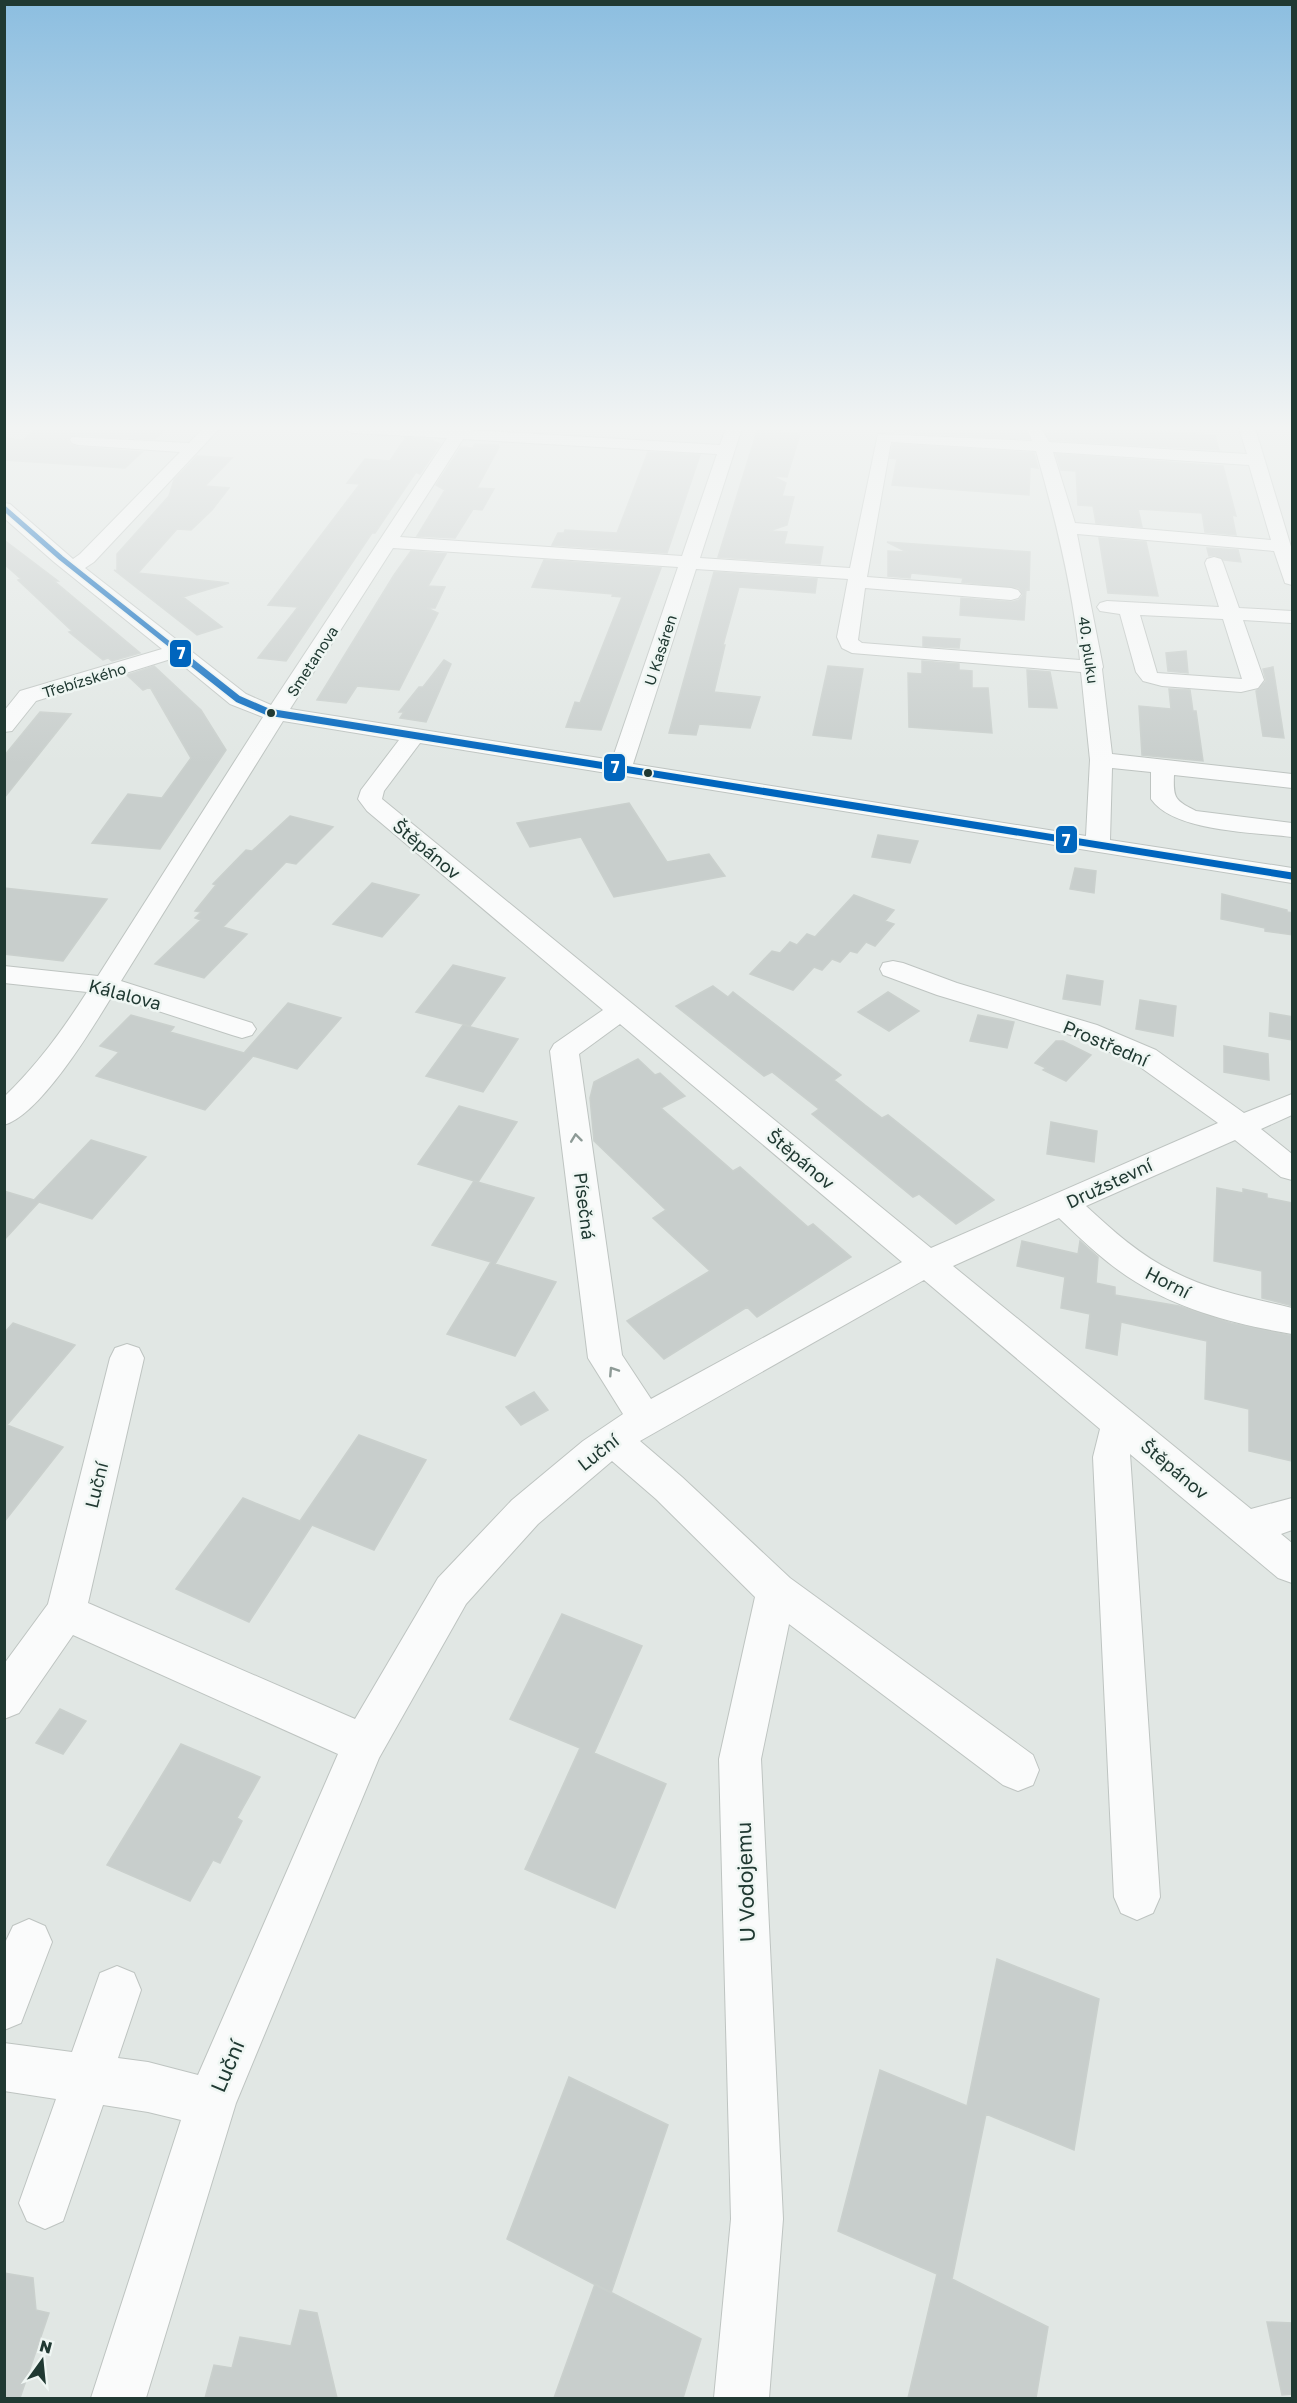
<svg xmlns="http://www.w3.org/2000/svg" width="1297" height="2403" viewBox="0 0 1297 2403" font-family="'Golos Text',sans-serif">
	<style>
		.building { fill: #c8cecc; stroke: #cad0cd; stroke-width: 1.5 }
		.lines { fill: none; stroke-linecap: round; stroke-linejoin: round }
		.minor-casing { stroke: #bec4c1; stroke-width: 2 }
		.minor { fill: #fafbfb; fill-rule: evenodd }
		.bus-1-far1-casing { stroke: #eff6f3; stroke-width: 8 }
		.bus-1-casing { stroke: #eff6f3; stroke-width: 10 }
		.bus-1-far1 { stroke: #0065bd; stroke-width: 5 }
		.bus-1 { stroke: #0065bd; stroke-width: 7 }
		.oneway { stroke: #8d9a96 }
		.bus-dot { fill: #203932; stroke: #eff6f3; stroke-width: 2 }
		.labels { text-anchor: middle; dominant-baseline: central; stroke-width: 5; stroke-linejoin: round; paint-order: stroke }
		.far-street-label { font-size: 15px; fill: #203932; stroke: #eff6f3 }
		.street-label { font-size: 18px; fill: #203932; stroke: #eff6f3 }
		.near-street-label { font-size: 21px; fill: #203932; stroke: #eff6f3 }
		.line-badge { stroke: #eff6f3; stroke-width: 2 }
		.badge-label { font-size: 16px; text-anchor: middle; font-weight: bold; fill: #fff }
	</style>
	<rect width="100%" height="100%" fill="#e1e7e4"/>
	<path class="building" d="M37,428H166L155,439L72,435L68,439L70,444L78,447L142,452L125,468L4,460V438L23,440Z
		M758,428H781L780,432L800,434L787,477L772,476L786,483L782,496L794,497L787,525L769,531L787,532L784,544L823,547L820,564L718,557Z
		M895,428H1025L1029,439L894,432Z
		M1043,428L1094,430V428H1100L1215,435L1219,450L1050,440Z
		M405,438L432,440L440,444L420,474L416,472L375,533H372L286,661L258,658L298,607L268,605L360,484L347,483L365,459L390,461Z
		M475,444L498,445L499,447L477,488L494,489L482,510L473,509L455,538L417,536L445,490L436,485L461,447L473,448Z
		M893,444L1034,453L1038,468L1030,467L1029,495L892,485L897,459L890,458Z
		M648,452L700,455L667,553L552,545L558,533H564L565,530L617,533Z
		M1056,454L1223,466L1236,516L1232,515L1236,535L1205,532L1202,513L1138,509L1142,527L1096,523L1093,506L1078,505L1076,471L1061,470Z
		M197,456L232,458L205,486L229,488L212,510L191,530L177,529L138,573L229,583L183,597L222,627L197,635L114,570L117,571V554L169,496L174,480Z
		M1099,538L1146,542L1158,596L1108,593Z
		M4,540L58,581H54L140,653L112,661L108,658L103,660L69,632L72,631L18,580L21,579L4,564Z
		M887,542L1030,552L1029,590L1026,589L1024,620L960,615L961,598L1012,602L1019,600L1023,595L1019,588L962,582L963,578L911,573L910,578L888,576V551L907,552Z
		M1207,548L1238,550L1241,562L1224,560L1215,555L1209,556Z
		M411,551L446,554L428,586L445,587L435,608H427L438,613L399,690L357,686L346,703L317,700L394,575Z
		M544,560L661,568L601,730L566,727L575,702L580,703L622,597L612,596L613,594L532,587Z
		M714,572L817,579L815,593L739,587L723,645H725L714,692L760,697L750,728L699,724L696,735L669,733Z
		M923,637L960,639L959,648L923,646Z
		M1186,651L1188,673L1168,671L1166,653Z
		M444,660L451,664L426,722L400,718L404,712H399L419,687H423Z
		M922,661L959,664V670L972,671V688H988L992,733L909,727L908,673L922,674Z
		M154,666L201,710L226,750L160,849L92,843L128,794L162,798L191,758L150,687L143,690L127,675Z
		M828,666L863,669L851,739L813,735Z
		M1273,667L1284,738L1263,736L1256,691L1266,681L1263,669Z
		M1027,670L1050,672L1057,708L1029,707Z
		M1169,689L1190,690L1193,711H1196L1203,761L1142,755L1139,706L1171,709Z
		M40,712L71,714L4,798V756Z
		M629,803L667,862L709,854L725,876L614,897L581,837L530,847L517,823Z
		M290,816L333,827L296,864L286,862L223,927L247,934L204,978L155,964L201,920L195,918L201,912L195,911L216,885L213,884L246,850L252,851Z
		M878,835L918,841L910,863L872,857Z
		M1075,868L1096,871L1094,893L1070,889Z
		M372,883L419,895L382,937L333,924Z
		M4,888L107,899L63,961L4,954Z
		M1222,894L1287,910V912L1293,913V935L1265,931V928L1221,919Z
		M854,895L894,910L885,921L894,924L875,946L866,942L857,953L850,951L840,962L832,959L822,970L814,967L793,990L750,974L772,951L780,953L790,942L797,945L807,934L815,937Z
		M453,965L505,978L470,1026L416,1012Z
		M1067,975L1103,981L1100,1005L1063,999Z
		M713,986L728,997L733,992L841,1075L834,1080L865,1105L882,1118L888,1115L994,1200L956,1224L919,1194L913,1197L812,1114L819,1109L772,1072L764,1076L676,1006Z
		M888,992L919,1011L889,1031L858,1012Z
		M1140,1000L1176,1006L1173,1036L1136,1029Z
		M288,1003L341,1018L297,1069L253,1056L205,1110L96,1076L119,1052L100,1046L131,1015L174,1027L170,1032L244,1053Z
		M1270,1013L1293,1017V1040L1269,1036Z
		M978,1015L1014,1022L1007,1048L970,1041Z
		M463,1025L518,1039L483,1092L426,1076Z
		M1056,1041H1063L1091,1055L1066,1081L1043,1070L1046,1068L1035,1063Z
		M1224,1046L1268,1054L1269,1080L1224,1072Z
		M638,1059L655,1075L660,1073L685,1096L661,1108L733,1171L740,1167L808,1227L813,1224L851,1257L757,1317L747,1307L664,1359L627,1321L710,1271L653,1218L666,1210L594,1141L590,1098L594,1082Z
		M459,1106L517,1122L478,1182L418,1164Z
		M1051,1122L1097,1131L1094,1162L1047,1154Z
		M91,1140L146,1157L92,1219L39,1202L4,1240V1191L34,1200Z
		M474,1181L534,1198L495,1264L556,1282L515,1356L447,1334L491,1262L432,1245Z
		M1217,1188L1243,1193V1189L1267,1194V1198L1293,1203V1306L1262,1298V1271L1214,1261Z
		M1022,1241L1078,1254L1080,1241L1098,1257L1096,1283L1115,1287V1295L1179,1306L1231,1323L1293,1336L1292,1461L1249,1451V1409L1205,1399L1207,1341L1121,1322L1117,1355L1086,1348L1090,1314L1061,1308L1065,1277L1017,1266Z
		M13,1323L75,1345L7,1425L63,1447L4,1522V1333Z
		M534,1392L548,1410L521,1425L506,1407Z
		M359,1435L426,1460L374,1550L312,1525L249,1622L176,1589L243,1498L300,1521Z
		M562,1614L642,1646L594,1753L666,1784L615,1908L525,1869L580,1748L510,1719Z
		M60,1709L86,1721L63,1754L36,1743Z
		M181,1744L260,1777L237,1818L242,1821L220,1863L213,1860L190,1901L107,1865Z
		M997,1959L1099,1999L1074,2150L986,2114L952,2279L1048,2327L1036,2398H908L937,2274L838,2231L880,2070L967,2106Z
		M569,2077L668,2125L611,2293L507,2239Z
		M4,2273L33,2278L36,2310L49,2313L20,2398H4Z
		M595,2284L701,2339L683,2398H554Z
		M300,2310L317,2313L337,2398H205L214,2365L232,2368L240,2337L291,2346Z
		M1267,2322L1293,2323V2394L1282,2395Z"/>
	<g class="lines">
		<defs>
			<path id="minor" d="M203,428H220L94,562L85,568L246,694L271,705L447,438L353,433L347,431L345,428H470L469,430L720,445L726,428H742L700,558L850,568L878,434L1032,441L1027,428H1041L1049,442L1247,454L1239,428H1255L1292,550V585L1285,583L1274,551L1077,534L1103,667L1102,669L1112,754L1292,774V788L1174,775C1173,799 1175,800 1196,811L1292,823V837C1253,832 1174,832 1151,799V772L1112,768L1110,840L1292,868V883L420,743L384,791L382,799L931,1248L1218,1123L1136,1064L1077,1037L937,995L883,975L880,969L883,963L893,961L903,963L957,983L1097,1025L1156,1050L1244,1113L1292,1094V1115L1261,1129L1292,1154V1180L1281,1177L1235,1140L1086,1206C1113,1231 1141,1256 1174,1272C1211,1291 1252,1298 1292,1308V1334C1240,1325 1182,1311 1136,1282C1108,1265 1083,1241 1059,1218L953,1266L1251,1509L1292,1498V1530L1281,1534L1292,1543V1583L1278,1578L1130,1454L1160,1897L1153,1913L1137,1920L1121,1913L1114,1897L1093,1457L1100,1429L924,1280L640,1441L682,1477L790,1578L1033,1755L1039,1770L1033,1785L1018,1791L1003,1785L789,1624L761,1759L783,2219L769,2398H714L731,2219L719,1759L755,1597L656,1499L612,1461L538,1524L466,1604L379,1758L236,2103L146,2398H91L181,2120L148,2112L103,2105L63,2221L45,2229L27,2221L19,2203L56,2099L4,2091V2043L72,2052L100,1973L117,1966L134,1973L141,1990L118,2058L148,2062L198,2075L338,1754L73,1635L19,1713L4,1719V1664L48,1604L110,1358L115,1348L127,1344L139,1348L144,1358L88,1603L355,1719L438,1578L512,1500L583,1441L623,1414L588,1358L550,1051L554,1044L603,1010L367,811L358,799L361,790L399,740L283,721L121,981L252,1023L256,1029L252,1035L242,1038L232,1035L112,996C92,1029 40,1115 4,1125V1097C38,1064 62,1031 87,992L4,983V966L98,976L263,717L230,704L174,658L36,701L12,731L4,732V711L20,691L162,649L54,562L4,518V503L10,504L73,559L80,554L180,452L78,445L72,443L70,440L72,437L189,443ZM463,439L717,454L682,556L400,537ZM891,442L1036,451C1056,520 1073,589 1080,660L862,643L858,640L865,588L1011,600L1018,598L1021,594L1018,590L1011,588L867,577ZM1053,452L1249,465L1271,540L1075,523ZM393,548L678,567L612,760L290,709ZM696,569L848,579L837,637L842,648L852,653L1081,672L1090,760L1086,836L633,764ZM620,1024L902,1262L651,1399L622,1355L579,1054Z
				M1214,557L1221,559L1223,563L1239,608L1292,611V623L1243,620L1264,680L1258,688L1241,692L1162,686L1143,681L1136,672L1120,614L1100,611L1097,607L1100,603L1107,601L1219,607L1205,563L1207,559ZM1140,615L1223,619L1242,679L1157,673Z
				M29,1919L45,1926L52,1942L21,2023L4,2030V1945L13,1926Z"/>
		</defs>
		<use href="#minor" class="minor-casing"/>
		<use href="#minor" class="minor"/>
		<defs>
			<path id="bus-1-far1" d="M4,508L61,558L183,655"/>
			<path id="bus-1" d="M181,654L238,699L268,712L1292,876"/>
		</defs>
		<use href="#bus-1-far1" class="bus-1-far1-casing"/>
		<use href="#bus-1" class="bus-1-casing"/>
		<use href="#bus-1-far1" class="bus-1-far1"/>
		<use href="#bus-1" class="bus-1"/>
	</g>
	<defs><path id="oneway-chevron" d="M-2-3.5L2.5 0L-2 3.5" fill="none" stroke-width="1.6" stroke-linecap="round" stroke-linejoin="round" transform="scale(1.5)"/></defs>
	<g class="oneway">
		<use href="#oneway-chevron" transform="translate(576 1138) rotate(-97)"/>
		<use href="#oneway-chevron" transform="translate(613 1371) rotate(-123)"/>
	</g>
	<linearGradient id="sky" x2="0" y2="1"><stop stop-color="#8cbee0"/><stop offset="0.56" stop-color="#f2f4f3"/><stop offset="1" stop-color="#f2f4f3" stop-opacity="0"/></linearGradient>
	<rect width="1297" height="764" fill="url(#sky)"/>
	<g class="bus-dot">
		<circle cx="271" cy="713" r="5"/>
		<circle cx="648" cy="773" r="5"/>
	</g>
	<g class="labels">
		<g class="far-street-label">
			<text transform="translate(660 650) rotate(-72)">U Kasáren</text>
			<text transform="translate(1089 650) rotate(82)">40. pluku</text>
			<text transform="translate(312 661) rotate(-57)">Smetanova</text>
			<text transform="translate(84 680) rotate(-17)">Třebízského</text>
		</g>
		<g class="street-label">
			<text transform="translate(427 849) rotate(40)">Štěpánov</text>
			<text transform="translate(125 994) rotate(15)">Kálalova</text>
			<text transform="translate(1106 1043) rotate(23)">Prostřední</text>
			<text transform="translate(801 1159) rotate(40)">Štěpánov</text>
			<text transform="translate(1109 1183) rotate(-25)">Družstevní</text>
			<text transform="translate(585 1206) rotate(83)">Písečná</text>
			<text transform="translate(1168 1282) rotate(27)">Horní</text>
			<text transform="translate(598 1452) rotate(-38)">Luční</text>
			<text transform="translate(1175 1469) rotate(40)">Štěpánov</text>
			<text transform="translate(96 1485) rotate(-76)">Luční</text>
		</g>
		<g class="near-street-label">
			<text transform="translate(745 1882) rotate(-92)">U Vodojemu</text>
			<text transform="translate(227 2066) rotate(-67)">Luční</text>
		</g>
	</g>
	<g class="line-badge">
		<rect x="169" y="639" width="23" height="29" rx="6" fill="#0065bd"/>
		<rect x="603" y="753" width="23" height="29" rx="6" fill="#0065bd"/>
		<rect x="1055" y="825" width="23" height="29" rx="6" fill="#0065bd"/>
	</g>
	<g class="badge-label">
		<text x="181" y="659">7</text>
		<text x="615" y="773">7</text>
		<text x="1066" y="846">7</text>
	</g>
	<rect width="1297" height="2403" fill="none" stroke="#203932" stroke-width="12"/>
	<g transform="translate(42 2361) rotate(15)" stroke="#eff6f3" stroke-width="4.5" paint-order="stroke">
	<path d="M0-4.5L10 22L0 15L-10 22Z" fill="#203932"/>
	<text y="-9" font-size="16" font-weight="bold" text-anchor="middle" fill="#203932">N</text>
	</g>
</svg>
